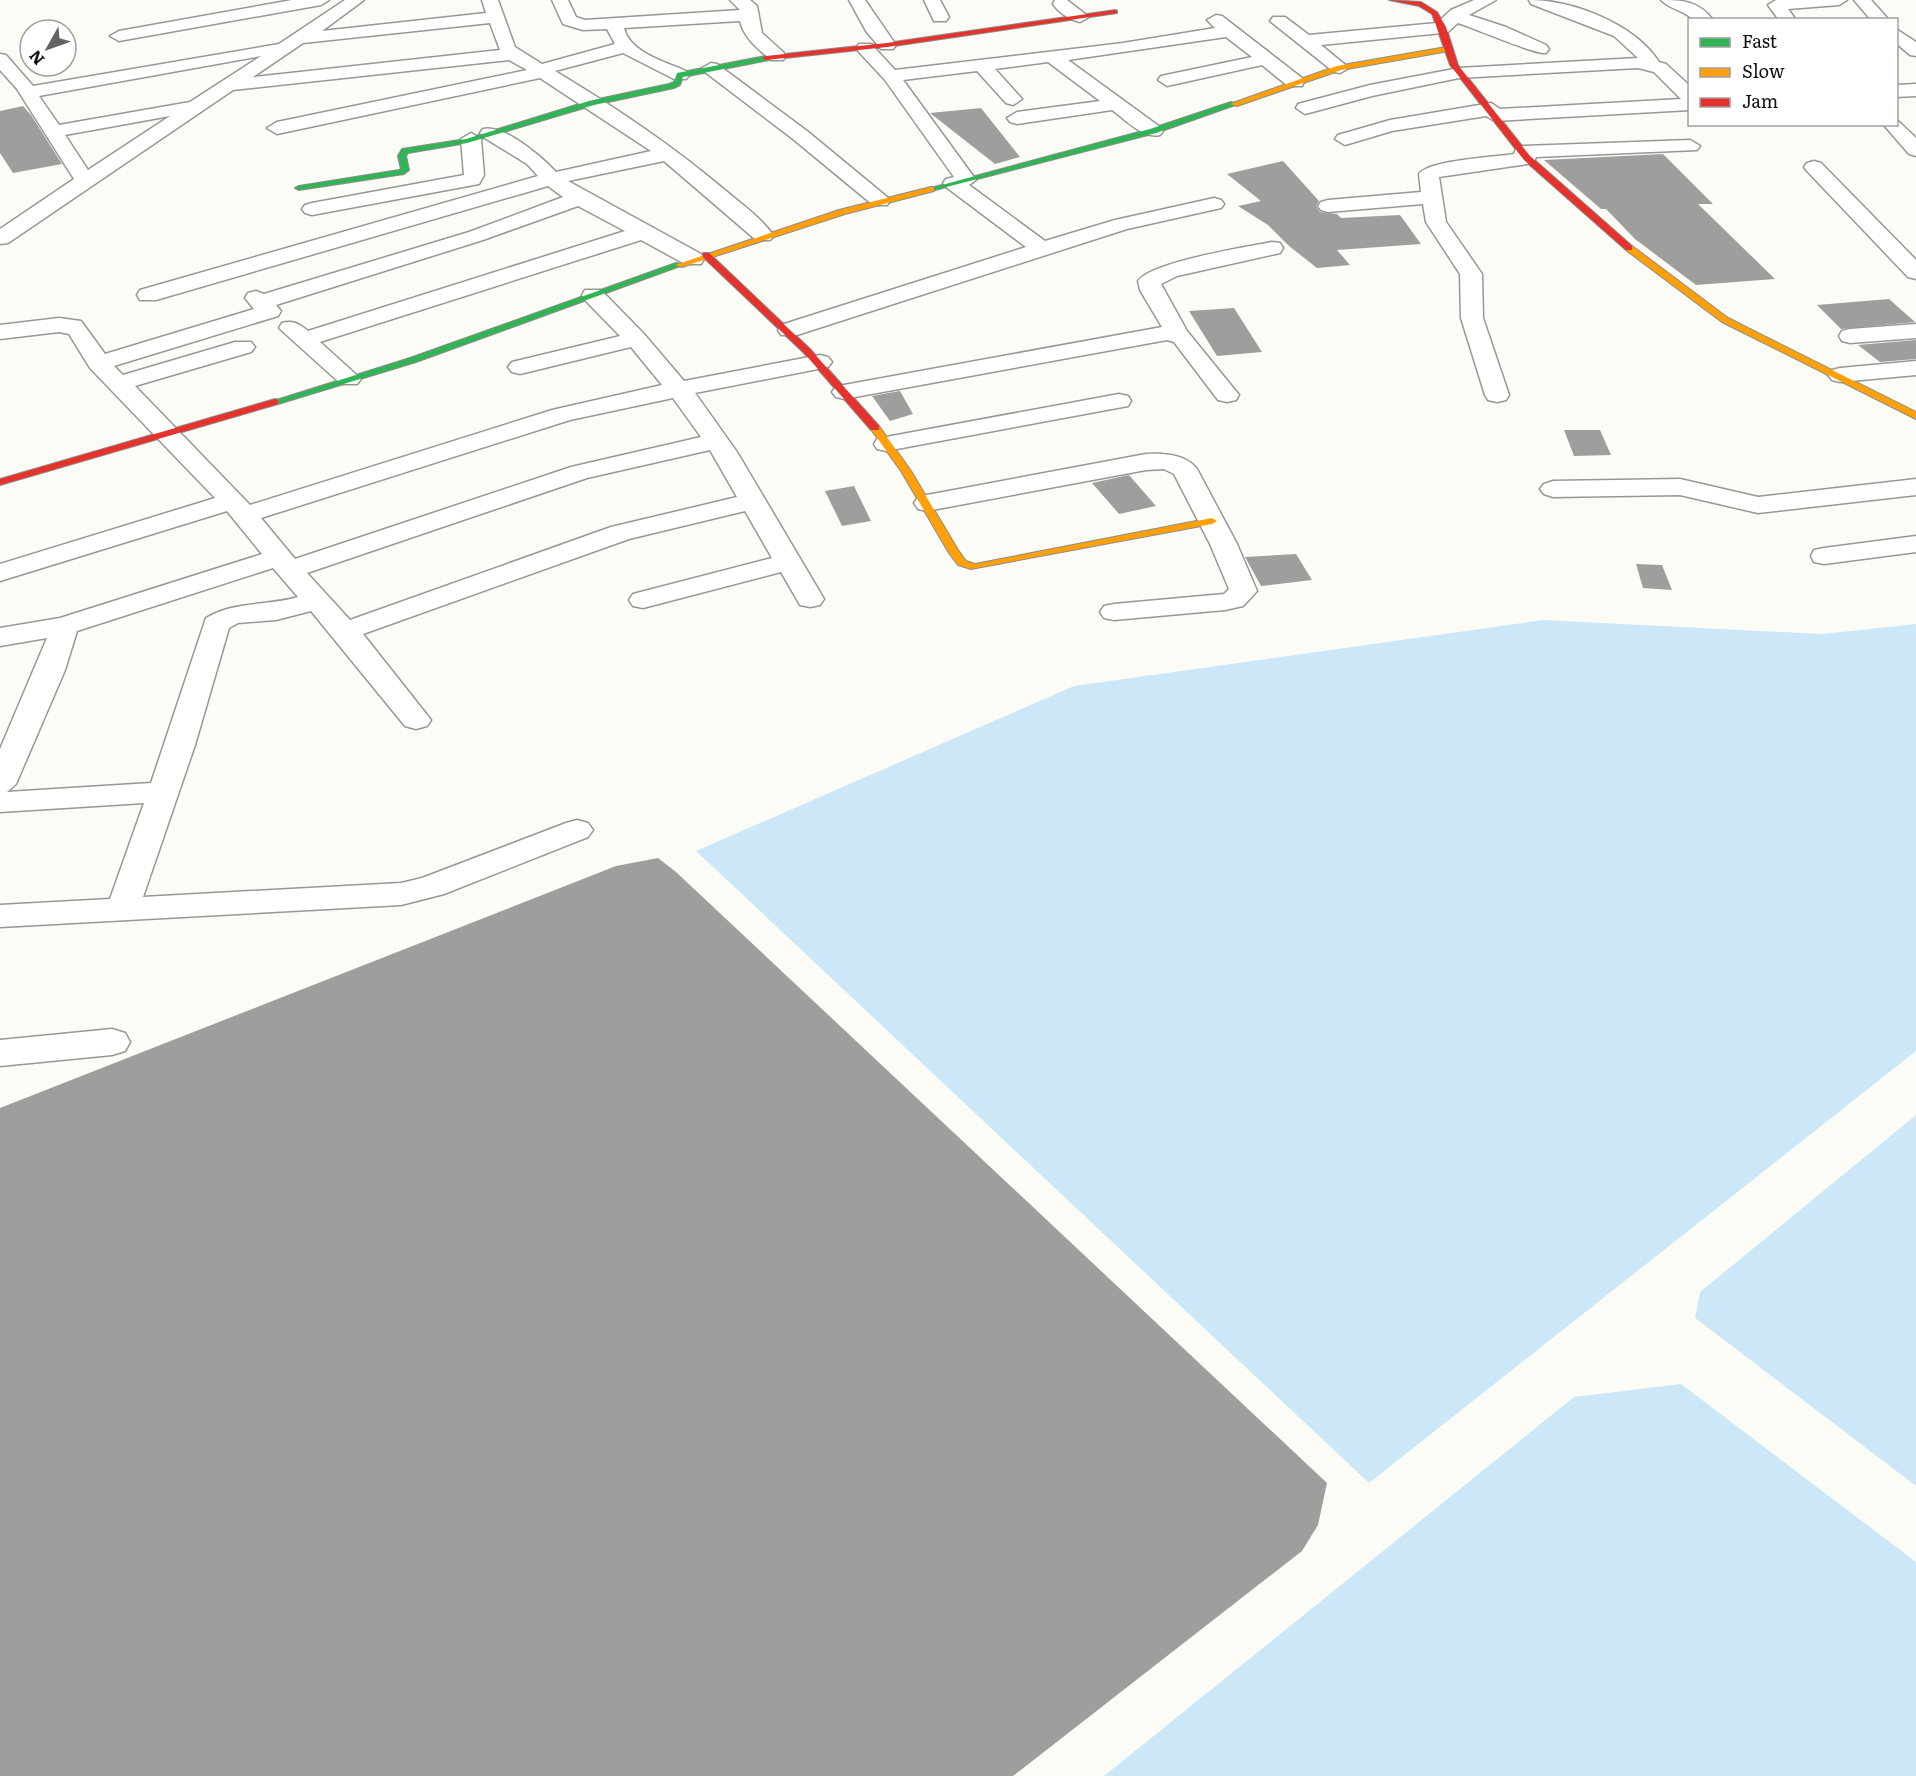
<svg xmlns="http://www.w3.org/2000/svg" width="1916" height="1776" viewBox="0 0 1916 1776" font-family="Literata,serif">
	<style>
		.water { fill: #cce8f8 }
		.building { fill: #a09e9c }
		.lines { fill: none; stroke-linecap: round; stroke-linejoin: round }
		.street-casing { stroke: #979795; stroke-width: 3 }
		.fast-casing { stroke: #8d8d8b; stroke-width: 2 }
		.slow-casing { stroke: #8d8d8b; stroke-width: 2 }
		.jam-casing { stroke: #8d8d8b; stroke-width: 2 }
		.street { fill: #fffffe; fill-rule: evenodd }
		.fast { fill: #30b455; fill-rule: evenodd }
		.slow { fill: #ff9f0a; fill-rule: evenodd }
		.jam { fill: #e5322d; fill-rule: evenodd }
	</style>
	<rect width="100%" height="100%" fill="#fcfcf7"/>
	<path class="water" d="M1543,620L1822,634L1916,624V1051L1369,1483L696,851L1074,686Z
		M1916,1115V1486L1695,1318L1700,1292Z
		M1681,1384L1916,1562V1776H1104L1574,1397Z"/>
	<path class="building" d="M23,106L31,115L62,164L13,173L0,153V111Z
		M981,108L1020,157L995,164L930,113Z
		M1663,154L1713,204H1698L1775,279L1696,285L1635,239L1606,209H1601L1544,160Z
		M1283,161L1319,201L1316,206L1320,212L1337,214L1341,218L1400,215L1421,244L1337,250L1350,265L1317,268L1289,246L1268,225L1238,206L1261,201L1227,174Z
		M1889,299L1915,322L1841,329L1817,305Z
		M1234,308L1262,352L1217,356L1189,311Z
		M1916,340V359L1880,362L1858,345Z
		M900,391L913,414L890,421L872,396Z
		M1564,430H1600L1611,455L1574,456Z
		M1129,475L1156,506L1119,514L1092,483Z
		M854,486L871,521L842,526L825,491Z
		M1296,554L1312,580L1261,586L1245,557Z
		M1636,564L1662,565L1672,590L1643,588Z
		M658,858L676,872L1327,1483L1318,1525L1302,1551L1013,1776H0V1108L616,866Z"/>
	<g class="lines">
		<defs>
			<path id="street" d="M292,0H329L321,5L119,41L110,36L119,31Z
				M345,0H364L322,31L486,13L482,0H498L515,47L542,64L615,44L607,29L583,30L563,24L552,0H568L576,17L585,20L740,10L730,0H750L757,6L762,33L783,52L786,56L783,60H771C757,48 744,38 740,21L624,28C630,53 666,62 686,71L689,75L686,79H674L623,53L555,71C615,107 673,146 726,191C743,205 762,219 774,236L770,240H756L664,161L568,181L701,254L704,259L701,264H685L641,240L320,342L361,379L357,384H341L279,328L282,323C294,320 299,324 308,331L625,231L578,206L483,240L276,305L281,311L278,316L114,366L123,375L235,342H251L255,347L251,352L135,386L250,505L552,410L662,385L631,347L520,374L512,372L508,367L512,362L620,336L585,300L582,295L585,290H601L644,334L684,381L820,355L828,357L832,362L828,367L695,393L737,452L824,599L820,605L810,607L800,605L781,572L643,608L633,606L629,600L633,594L772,558L745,511L629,539L363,634L431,720L427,726L416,729L405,726L311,611L276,620L238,623L229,628L195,745L143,897L401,883L422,878L566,823L577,820L588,823L593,830L588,837L444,894L401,905L0,927V905L110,899L144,803L0,812V749L47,638L0,646V628L60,618L262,554L227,511L0,581V564L215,498L90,368L69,334L59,332L0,339V325L59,318L81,321L105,354L254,309L245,298L248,293L256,291L264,294L469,232L563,197L548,186L156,300H140L137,295L140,290L538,176L527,164L483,137L480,133L483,129C504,124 542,157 556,172L651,151L540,78L277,134L267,128L277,122L527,70L509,60L233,90L8,243L0,244V229L74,179L17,89L0,70V54L6,55L33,86L279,44ZM490,23L500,50L253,77L303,43ZM261,56L190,102L59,125L39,96ZM170,116L88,170L65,135ZM673,398L701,437L571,467L295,559L261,518L570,420ZM710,450L737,497L611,527L350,620L307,573L587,478ZM273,568L298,597C267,606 234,601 206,618L151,783L7,792L16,784L65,670L77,631Z
				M849,0H865L896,45L893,49H881L866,31Z
				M924,0H940L949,17L946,21H934Z
				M1055,0H1067L1089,17L1080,22C1070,20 1058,12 1053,4Z
				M1474,0H1496L1469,15L1506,27L1546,45L1549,49L1546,53C1536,55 1474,28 1458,23L1448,32L1442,33L1321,45L1349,68L1340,73L1334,72L1270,21L1273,17H1285L1309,35L1437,23L1451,10Z
				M1529,0C1573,0 1635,24 1659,62L1666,64L1690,86V110L1495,121L1486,116L1392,131L1345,145L1335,139L1338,135L1390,120L1491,103L1500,109L1681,99L1654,72L1638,68L1459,78L1372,96L1305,114L1296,108L1298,104L1370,85L1459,68L1638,58L1614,36L1531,4Z
				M1661,0C1682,0 1699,1 1713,20H1694C1684,10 1669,9 1661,0Z
				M1776,0H1847L1839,5L1788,9L1796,20H1779L1768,5Z
				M1854,0H1871L1889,20H1871Z
				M1216,15L1222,16L1302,78L1304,82L1302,86H1288L1262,65L1167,86L1158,80L1161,76L1252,57L1226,37L1068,60L1160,127L1163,131L1160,135C1143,139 1126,120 1112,110L1017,124L1010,122L1007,118L1017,112L1100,101L1048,62L995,69L1022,99L1013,105L1006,103L977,71L903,80L976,180L969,185L1045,241L1115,220L1214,198L1221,200L1224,204L1221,208L1127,229L797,335H781L778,330L781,325L1026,247L946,187L943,183L946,179L954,177L885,80L859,52L856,48L859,44H871L895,70L1123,43L1215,28L1207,20Z
				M1896,29L1916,42V56L1910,55L1896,43Z
				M711,63L717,64L807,131L887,197L890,201L887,205H873L793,139L705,72L702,68Z
				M1916,84V96L1896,97V85Z
				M1896,119L1916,138V156L1909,154L1883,124H1896Z
				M471,133L481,139L484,175L479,184L312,215L305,213L302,209L305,205L312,203L464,175L461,139Z
				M1690,140L1700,146L1697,150L1536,157L1534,162L1527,164L1439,177L1446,222L1482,274L1483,318L1509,395L1506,400L1497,402L1488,400L1485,395L1461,318L1460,274L1426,222L1423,204L1328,212L1321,210L1318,206L1321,202L1328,200L1421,192L1419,174C1429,160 1496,157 1514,154L1516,148L1523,146Z
				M1814,161L1821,163L1916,260V279L1908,277L1807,171L1804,167L1807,163Z
				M1272,242L1280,243L1283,248L1280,253L1177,276L1161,284L1187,331L1239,395L1236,400L1227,402L1218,400L1174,342L1167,340L844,399L836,397L832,392L836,387L844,385L1162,327L1140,290L1138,281C1151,262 1246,247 1272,242Z
				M1916,324V338L1850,343L1842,341L1839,336L1842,331L1850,329Z
				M1916,361V375L1840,382L1832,380L1828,375L1832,370L1840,368Z
				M1119,394L1128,396L1131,401L1128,406L886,451L877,449L874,444L877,439L886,437Z
				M1146,454C1163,453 1186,454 1197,469L1237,544L1257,591L1243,606L1225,610L1114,620L1104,618L1100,612L1104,606L1114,604L1224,594L1229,589L1210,544L1174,474L1164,469L1146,470L927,511L918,509L914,503L918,497L927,495Z
				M1680,479L1758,497L1916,479V495L1758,513L1680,495L1553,497L1544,494L1540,489L1544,484L1553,481Z
				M1916,536V552L1824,564L1814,562L1811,556L1814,550L1824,548Z
				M112,1029L125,1033L130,1042L125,1051L112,1055L0,1066V1040Z"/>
			<path id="fast" d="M766,56H769V60L683,77L680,85L674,88L594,105L467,143L408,153L406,156L409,170L404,174L299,190L295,188L299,186L399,170L401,169L398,156L402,149L466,139L589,101L669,84L674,82L677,73Z
				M1231,102L1238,104L1156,133L931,191L927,189L1150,129Z
				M676,263L683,265L416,362L278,404H272L270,402L410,358Z"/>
			<path id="slow" d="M1446,47L1450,49L1449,51L1341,70L1237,106L1230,104L1337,66Z
				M931,187H934V191L845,214L682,267L675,265L839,210Z
				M1626,246H1632L1728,318L1916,412V419L1722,322L1626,250Z
				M875,425L879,426L911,471L958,550L966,561L975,564L1212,518L1217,521L1212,524L971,569L958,565L949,553L901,471L870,428Z"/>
			<path id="jam" d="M1389,0L1421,2L1437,12L1446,27L1458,65L1530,156L1632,246V250H1626L1524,160L1450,65L1432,14L1419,6Z
				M1115,10L1117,11V13L887,47L766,60L762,58L766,56L887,43Z
				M703,253H709L810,349L879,426V430H871L804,353L703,257Z
				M275,399L278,400V404L0,485V479Z"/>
		</defs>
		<use href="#street" class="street-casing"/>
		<use href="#fast" class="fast-casing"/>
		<use href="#slow" class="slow-casing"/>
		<use href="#jam" class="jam-casing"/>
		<use href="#street" class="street"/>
		<use href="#fast" class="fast"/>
		<use href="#slow" class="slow"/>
		<use href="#jam" class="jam"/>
	</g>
	<rect x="1688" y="18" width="210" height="108" fill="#ffffff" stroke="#a0a0a0" stroke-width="1.5"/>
	<rect x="1700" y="38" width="30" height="9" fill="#30b455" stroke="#a0a0a0" stroke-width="1.5"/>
	<text x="1742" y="48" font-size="18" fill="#111111">Fast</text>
	<rect x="1700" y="68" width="30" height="9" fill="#ff9f0a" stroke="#a0a0a0" stroke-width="1.5"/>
	<text x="1742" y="78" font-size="18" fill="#111111">Slow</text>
	<rect x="1700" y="98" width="30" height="9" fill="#e5322d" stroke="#a0a0a0" stroke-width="1.5"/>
	<text x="1742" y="108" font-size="18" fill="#111111">Jam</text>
	<g transform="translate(48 48) rotate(230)"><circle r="28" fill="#ffffff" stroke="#a0a0a0" stroke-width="1.5"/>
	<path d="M0-4.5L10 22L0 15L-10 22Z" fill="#636362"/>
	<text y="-9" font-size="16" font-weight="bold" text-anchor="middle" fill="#111111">N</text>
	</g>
</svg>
